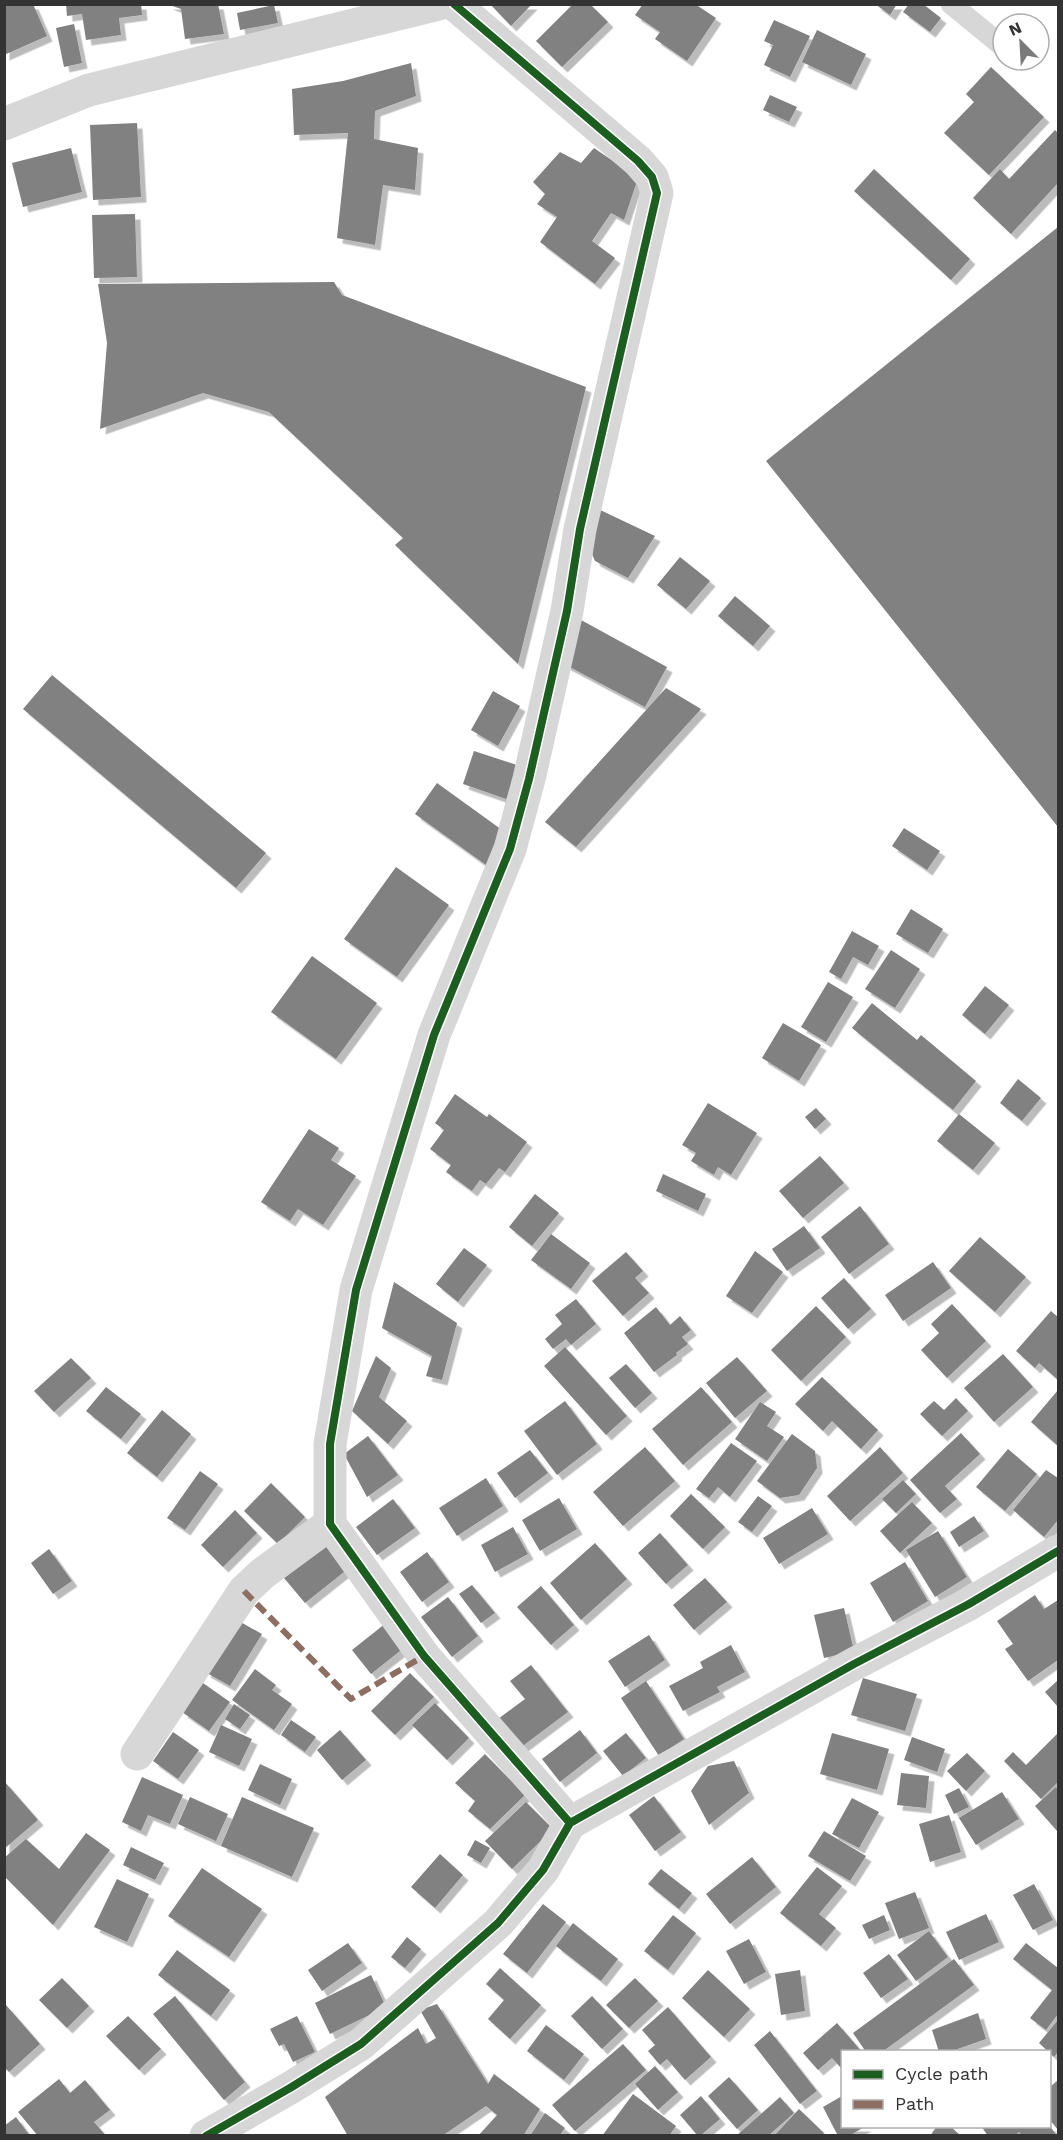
<svg xmlns="http://www.w3.org/2000/svg" width="1063" height="2140" viewBox="0 0 1063 2140" font-family="'Work Sans',sans-serif">
	<style>
		.building { fill: #818181; filter: url(#shadow) }
		.lines { fill: none; stroke-linecap: round; stroke-linejoin: round }
		.lane { stroke: #d7d7d7; stroke-width: 21 }
		.street { stroke: #d7d7d7; stroke-width: 33 }
		.quiet { stroke: #8d6e63; stroke-width: 6; stroke-dasharray: 12 6; stroke-linecap: butt }
		.cycleway-casing { stroke: #fff; stroke-width: 11 }
		.cycleway { stroke: #1b5e20; stroke-width: 8 }
	</style>
	<defs>
		<filter id="shadow"><feDropShadow dx="5.5" dy="5.5" stdDeviation="0" flood-color="#0004"/></filter>
	</defs>
	<rect width="100%" height="100%" fill="#fff"/>
	<path class="building" d="M4,4H33L47,36L4,55Z
		M66,4H141L142,15L119,18L121,35L86,40L82,14L67,16Z
		M167,4H218L224,34L185,39L181,9Z
		M490,4H532L511,26Z
		M643,4H695L716,18L687,61L655,39L660,32L635,15Z
		M875,4H897L890,15Z
		M909,4H923L941,18L930,32L903,12Z
		M274,5L278,23L240,30L237,13Z
		M572,5H591L608,22L562,67L536,41Z
		M774,20L810,36L790,77L764,65L773,45L764,41Z
		M74,24L82,63L64,67L56,28Z
		M817,30L866,54L851,85L802,62Z
		M411,63L416,96L375,111L374,139L418,148L415,190L383,185L375,245L337,238L348,133L294,135L292,89L343,81Z
		M991,67L1044,117L989,175L944,133L974,102L966,94Z
		M770,95L797,107L789,122L763,110Z
		M137,123L141,197L93,200L90,125Z
		M1055,130L1058,133V183L1011,234L973,198L1000,169L1009,179Z
		M71,148L82,192L23,207L12,163Z
		M594,148L638,178L624,220L611,213L592,241L615,258L595,284L540,242L557,217L537,204L545,194L533,182L560,152L581,163Z
		M874,169L970,259L951,280L854,191Z
		M135,214L137,277L94,278L92,215Z
		M1058,227V827L766,461Z
		M334,282L342,295L586,387L518,664L395,545L403,538L269,412L203,393L100,429L107,343L98,284Z
		M596,508L655,536L628,578L595,561L585,538Z
		M680,557L710,581L686,609L657,585Z
		M735,596L770,626L753,646L718,616Z
		M581,620L667,667L645,707L564,664Z
		M52,675L266,853L236,888L23,709Z
		M666,688L701,709L576,847L545,822Z
		M493,691L520,706L498,746L471,730Z
		M474,751L520,766L509,800L463,784Z
		M437,783L509,835L486,865L415,814Z
		M904,828L940,851L927,870L892,846Z
		M396,867L449,905L397,977L344,939Z
		M911,909L943,929L928,953L896,934Z
		M852,931L879,946L868,965L853,957L841,979L829,972Z
		M891,950L920,969L895,1008L865,989Z
		M312,956L377,1003L336,1059L271,1012Z
		M828,982L853,997L826,1042L801,1027Z
		M985,986L1009,1005L985,1034L962,1015Z
		M872,1003L917,1040L921,1035L976,1081L953,1110L852,1028Z
		M783,1023L821,1045L799,1081L762,1058Z
		M1018,1079L1041,1098L1022,1121L1000,1103Z
		M455,1094L487,1117L489,1114L527,1142L505,1172L499,1168L486,1184L480,1180L472,1191L446,1172L451,1165L430,1149L444,1130L435,1123Z
		M708,1103L757,1133L731,1175L718,1167L714,1175L691,1161L696,1153L682,1145Z
		M816,1108L826,1119L815,1129L805,1117Z
		M959,1114L995,1143L973,1170L937,1141Z
		M309,1129L339,1148L331,1160L356,1176L323,1225L298,1209L290,1221L261,1202Z
		M820,1156L844,1183L803,1218L779,1191Z
		M663,1174L706,1194L698,1211L656,1191Z
		M535,1194L559,1213L532,1246L509,1227Z
		M860,1206L889,1244L849,1274L821,1237Z
		M804,1226L820,1248L787,1271L772,1249Z
		M551,1234L590,1263L571,1289L531,1260Z
		M980,1237L1026,1277L995,1312L949,1271Z
		M464,1248L487,1265L458,1302L436,1284Z
		M755,1251L783,1272L752,1313L726,1296Z
		M626,1252L643,1271L635,1278L649,1293L623,1316L592,1281Z
		M933,1262L951,1288L903,1321L885,1295Z
		M844,1278L871,1309L848,1329L821,1298Z
		M394,1282L457,1323L442,1380L426,1376L432,1356L382,1328Z
		M576,1299L596,1324L571,1345L566,1339L553,1349L545,1339L562,1324L555,1315Z
		M952,1304L986,1341L947,1378L921,1350L939,1333L931,1324Z
		M816,1306L846,1337L801,1381L771,1350Z
		M656,1307L670,1325L680,1316L691,1330L682,1337L688,1344L676,1353L677,1355L654,1372L624,1333Z
		M1051,1311L1058,1317V1380L1039,1363L1035,1368L1016,1351Z
		M565,1347L627,1416L606,1435L544,1366Z
		M1003,1354L1033,1387L994,1422L964,1388Z
		M376,1356L391,1368L379,1397L407,1421L388,1444L352,1411Z
		M737,1357L767,1391L735,1418L706,1383Z
		M71,1358L91,1378L54,1412L34,1391Z
		M626,1364L652,1393L635,1408L609,1378Z
		M822,1377L878,1430L861,1449L832,1421L823,1431L795,1404Z
		M106,1387L141,1414L121,1439L86,1411Z
		M701,1387L732,1422L683,1465L652,1429Z
		M1058,1390V1446L1031,1422Z
		M956,1398L968,1411L942,1436L920,1414L934,1401L944,1410Z
		M565,1401L597,1444L557,1475L524,1431Z
		M760,1402L776,1412L767,1426L784,1437L767,1461L735,1439Z
		M162,1410L191,1434L157,1477L127,1453Z
		M961,1433L980,1454L945,1486L957,1499L940,1513L910,1480Z
		M792,1434L815,1451L817,1468L799,1495L780,1498L757,1481Z
		M368,1436L398,1475L367,1497L344,1454Z
		M731,1443L757,1461L730,1497L718,1487L709,1498L696,1489Z
		M645,1447L675,1481L623,1526L593,1492Z
		M880,1447L903,1473L850,1521L827,1496Z
		M1008,1449L1037,1474L1005,1511L976,1487Z
		M530,1450L548,1473L515,1498L497,1473Z
		M1046,1470L1058,1478V1520L1044,1537L1013,1510Z
		M200,1471L218,1484L185,1530L167,1518Z
		M486,1478L503,1506L457,1536L439,1508Z
		M903,1480L916,1494L896,1513L882,1499Z
		M271,1483L305,1517L278,1544L244,1511Z
		M691,1494L725,1527L703,1549L670,1516Z
		M758,1496L772,1506L752,1532L738,1522Z
		M559,1498L577,1529L540,1551L522,1520Z
		M393,1499L415,1528L377,1555L356,1527Z
		M912,1502L932,1523L900,1553L880,1531Z
		M812,1508L828,1534L779,1564L763,1538Z
		M235,1510L257,1533L223,1567L201,1545Z
		M974,1516L984,1531L959,1547L950,1532Z
		M513,1527L528,1554L495,1572L481,1545Z
		M938,1531L967,1577L935,1597L906,1550Z
		M660,1533L688,1565L666,1584L638,1553Z
		M328,1543L349,1568L305,1603L284,1578Z
		M595,1543L627,1579L581,1620L550,1583Z
		M49,1549L72,1581L53,1594L31,1563Z
		M427,1552L449,1582L422,1602L400,1572Z
		M905,1562L928,1601L893,1622L870,1583Z
		M705,1578L727,1602L694,1630L673,1605Z
		M472,1585L495,1613L481,1623L459,1594Z
		M541,1586L574,1625L551,1645L517,1607Z
		M1035,1595L1044,1609L1058,1600V1660L1028,1681L1005,1649L1013,1644L997,1621Z
		M448,1597L478,1636L452,1657L421,1617Z
		M844,1608L854,1651L824,1658L814,1615Z
		M237,1620L262,1634L230,1686L205,1672Z
		M386,1623L405,1647L371,1674L352,1650Z
		M649,1635L665,1660L625,1687L608,1661Z
		M731,1645L745,1672L717,1687L720,1692L683,1711L669,1686L703,1668L700,1662Z
		M531,1665L568,1712L520,1748L498,1719L525,1699L510,1681Z
		M255,1669L276,1685L272,1690L292,1704L274,1730L232,1700Z
		M410,1673L434,1697L395,1735L371,1711Z
		M863,1678L917,1694L905,1731L851,1715Z
		M1058,1680V1707L1045,1692Z
		M646,1681L684,1739L659,1756L621,1698Z
		M203,1683L230,1702L209,1731L182,1712Z
		M435,1703L469,1738L447,1760L412,1725Z
		M234,1704L250,1715L240,1729L225,1719Z
		M291,1720L316,1737L305,1752L281,1735Z
		M221,1725L252,1739L239,1766L209,1752Z
		M340,1730L366,1760L342,1780L317,1750Z
		M580,1730L597,1753L560,1782L542,1759Z
		M173,1732L199,1750L178,1779L153,1761Z
		M626,1733L646,1758L623,1776L603,1751Z
		M832,1733L889,1749L877,1790L820,1774Z
		M1057,1734L1058,1736V1782L1041,1799L1004,1761L1013,1752L1026,1765Z
		M912,1737L945,1749L937,1772L904,1760Z
		M967,1753L985,1771L966,1791L947,1771Z
		M485,1754L525,1795L490,1829L468,1811L475,1801L455,1783Z
		M734,1761L749,1793L709,1825L691,1791L708,1766Z
		M260,1764L292,1779L280,1805L248,1790Z
		M901,1773L929,1776L926,1808L897,1805Z
		M142,1777L183,1795L170,1824L148,1815L141,1831L122,1822Z
		M4,1781L38,1820L4,1849Z
		M1056,1787L1058,1790V1832L1035,1806Z
		M959,1788L969,1807L954,1814L945,1795Z
		M1002,1792L1019,1819L976,1845L959,1818Z
		M654,1796L681,1832L655,1851L629,1815Z
		M190,1797L228,1814L216,1841L178,1824Z
		M242,1797L314,1828L292,1877L221,1846Z
		M852,1798L879,1812L859,1848L832,1834Z
		M526,1802L553,1829L512,1869L485,1841Z
		M949,1815L961,1852L930,1862L919,1824Z
		M824,1831L866,1856L850,1881L808,1856Z
		M86,1833L110,1850L53,1925L4,1876V1858L26,1839L59,1869Z
		M475,1840L490,1848L481,1863L467,1855Z
		M131,1847L164,1863L155,1880L123,1865Z
		M440,1854L463,1875L435,1908L411,1887Z
		M752,1857L776,1887L730,1924L706,1894Z
		M817,1867L842,1886L819,1914L836,1928L821,1946L780,1913Z
		M202,1868L262,1909L229,1957L168,1916Z
		M661,1869L692,1893L679,1909L648,1884Z
		M117,1879L149,1894L127,1942L94,1927Z
		M1034,1884L1053,1920L1033,1930L1013,1895Z
		M915,1892L929,1928L899,1939L885,1903Z
		M543,1904L566,1922L527,1973L503,1954Z
		M986,1914L999,1942L959,1960L946,1932Z
		M673,1915L696,1933L668,1970L644,1951Z
		M884,1915L890,1930L869,1939L862,1925Z
		M573,1923L618,1959L601,1981L556,1946Z
		M929,1931L948,1957L916,1981L897,1955Z
		M407,1937L421,1949L405,1968L391,1957Z
		M749,1939L766,1972L744,1984L726,1951Z
		M348,1943L362,1963L322,1991L308,1970Z
		M1026,1943L1058,1968V2014L1046,2030L1030,2018L1052,1990L1013,1959Z
		M177,1950L230,1990L211,2016L158,1975Z
		M889,1954L908,1979L881,1998L863,1973Z
		M954,1959L974,1985L882,2052H866L853,2033Z
		M500,1968L541,2005L510,2039L488,2019L504,2000L486,1984Z
		M708,1970L750,2009L724,2037L682,1998Z
		M800,1970L805,2011L781,2015L775,1974Z
		M371,1975L386,2007L330,2034L315,2003Z
		M62,1978L89,2006L67,2028L39,2000Z
		M635,1978L658,2001L629,2028L606,2005Z
		M175,1996L245,2082L224,2100L153,2014Z
		M592,1996L623,2029L602,2049L571,2016Z
		M437,2004L488,2084L494,2074L540,2109L523,2136H478L497,2115L486,2106L442,2136H348L325,2097L418,2028L426,2044L436,2038L420,2010Z
		M6,2005L40,2044L9,2072L4,2067V2007Z
		M668,2007L711,2057L685,2080L667,2059L660,2065L648,2051L655,2045L642,2030Z
		M978,2013L986,2039L949,2052H939L932,2030Z
		M128,2016L161,2049L139,2070L106,2036Z
		M297,2016L315,2052L293,2062L284,2044L279,2046L270,2029Z
		M1058,2020V2052L1054,2057L1039,2043Z
		M837,2023L862,2052H842V2069L832,2058L818,2070L803,2053Z
		M546,2025L584,2054L564,2080L527,2051Z
		M770,2031L817,2091L800,2104L754,2045Z
		M623,2044L646,2070L575,2131L552,2105Z
		M655,2066L678,2092L658,2110L635,2084Z
		M729,2077L758,2110L737,2129L708,2096Z
		M59,2079L70,2093L85,2080L110,2110L94,2122L106,2136H38L18,2112Z
		M1058,2080V2130L1050,2120V2087Z
		M633,2094L676,2126L669,2136H602Z
		M701,2096L720,2119L700,2136H698L680,2115Z
		M842,2096V2126H866L849,2136H838L823,2107Z
		M780,2097L794,2113L768,2136H736Z
		M799,2109L824,2133L822,2136H774Z
		M545,2113L565,2128L559,2136H530Z
		M16,2117L30,2136H4V2126Z
		M937,2126H950L961,2136H930Z
		M981,2126H1050L1057,2136H1022L1019,2132L1015,2136H988Z"/>
	<g class="lines">
		<path class="lane" d="M951,4L1001,45"/>
		<path class="street" d="M454,4L638,161L652,177L657,193L580,529L567,611L529,779L510,849L434,1035L356,1290L330,1444V1524L424,1656L570,1823
			M4,124L89,90L439,4
			M137,1754L244,1591L262,1574L330,1524
			M206,2136L290,2088L361,2044L498,1923L543,1870L570,1823L854,1664L969,1604L1058,1551"/>
		<path class="quiet" d="M244,1591L351,1699L424,1656"/>
		<defs>
			<path id="cycleway" d="M454,4L638,161L652,177L657,193L580,529L567,611L529,779L510,849L434,1035L356,1290L330,1444V1524L424,1656L570,1823
				M206,2136L290,2088L361,2044L498,1923L543,1870L570,1823L854,1664L969,1604L1058,1551"/>
		</defs>
		<use href="#cycleway" class="cycleway-casing"/>
		<use href="#cycleway" class="cycleway"/>
	</g>
	<rect width="1063" height="2140" fill="none" stroke="#333333" stroke-width="12"/>
	<rect x="841" y="2050" width="210" height="78" fill="#ffffff" stroke="#adadad" stroke-width="1.5"/>
	<rect x="853" y="2070" width="30" height="9" fill="#1b5e20" stroke="#adadad" stroke-width="1.5"/>
	<text x="895" y="2080" font-size="18" fill="#333333">Cycle path</text>
	<rect x="853" y="2100" width="30" height="9" fill="#8d6e63" stroke="#adadad" stroke-width="1.5"/>
	<text x="895" y="2110" font-size="18" fill="#333333">Path</text>
	<g transform="translate(1021 42) rotate(336)"><circle r="28" fill="#ffffff" stroke="#adadad" stroke-width="1.5"/>
	<path d="M0-4.5L10 22L0 15L-10 22Z" fill="#7a7a7a"/>
	<text y="-9" font-size="16" font-weight="bold" text-anchor="middle" fill="#333333">N</text>
	</g>
</svg>
